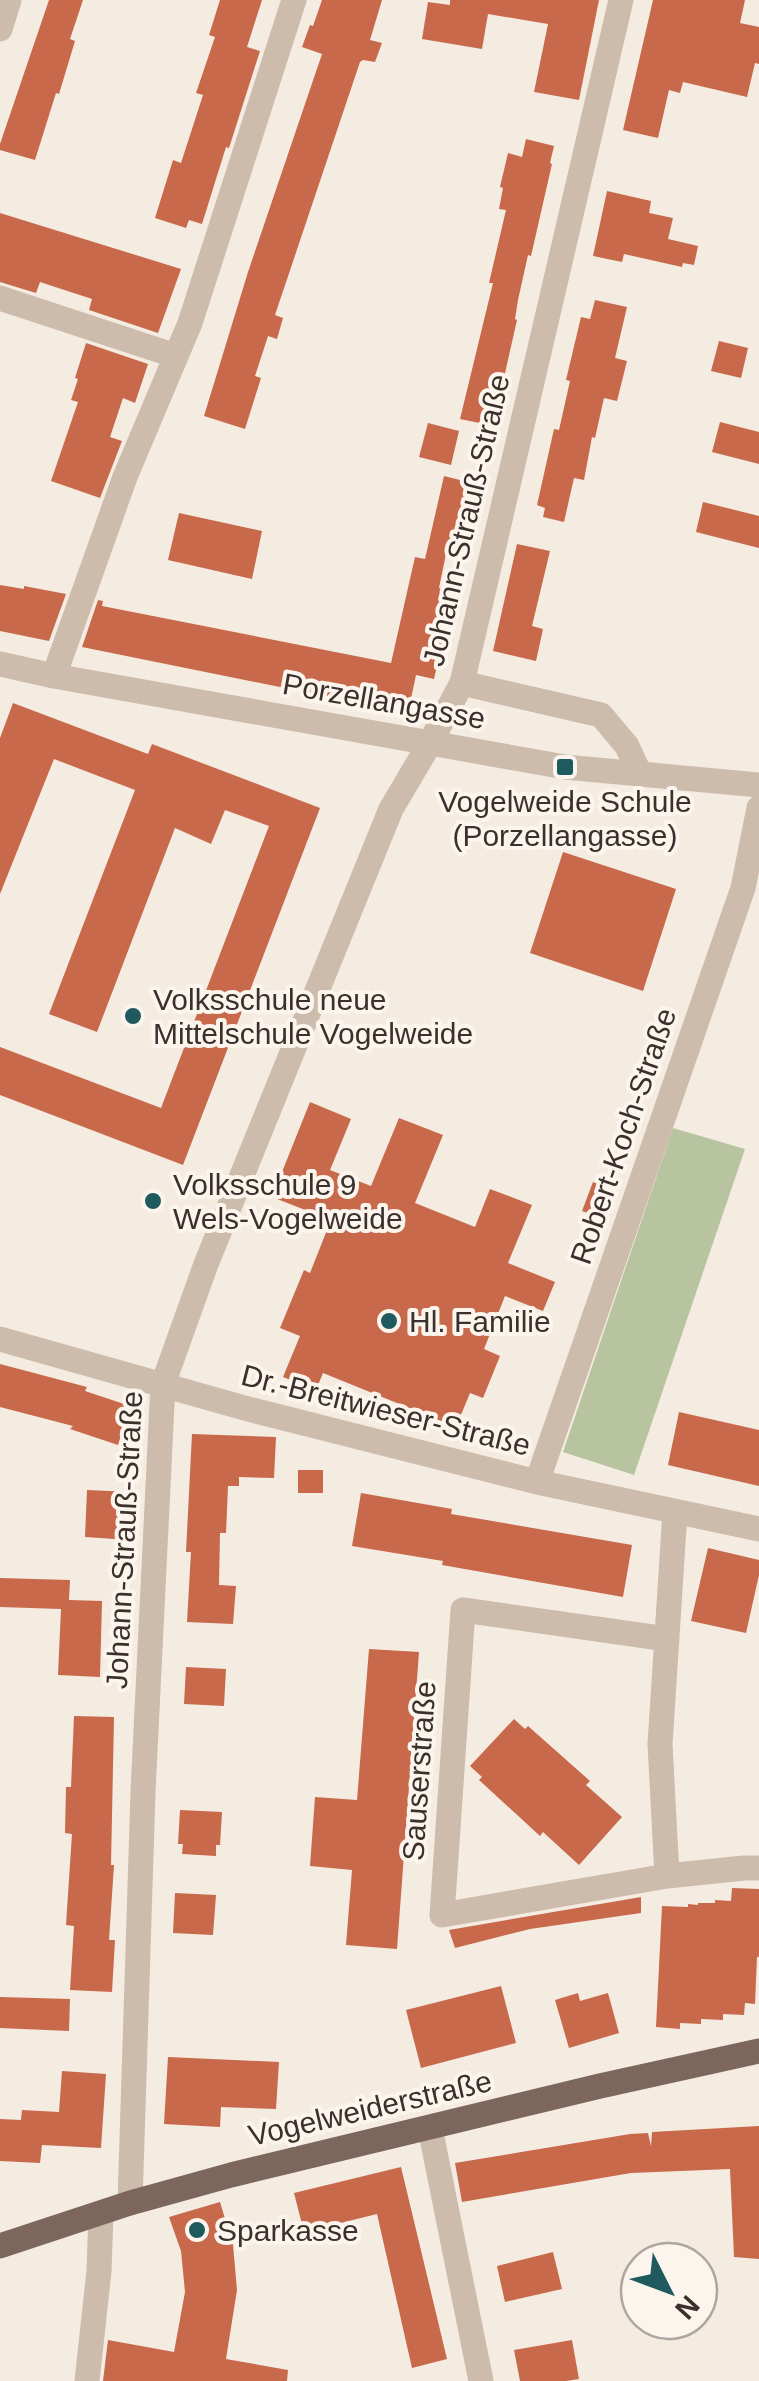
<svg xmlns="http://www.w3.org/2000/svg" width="759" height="2381" viewBox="0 0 759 2381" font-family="Helvetica,sans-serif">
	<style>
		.green { fill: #b8c4a0 }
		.building { fill: #c8694b }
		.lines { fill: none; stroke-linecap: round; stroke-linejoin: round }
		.minor { stroke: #cdbbac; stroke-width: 25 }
		.major { stroke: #7d675c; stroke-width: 25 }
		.poi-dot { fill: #1f5a5e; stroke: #fbf5ee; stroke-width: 4 }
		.labels { text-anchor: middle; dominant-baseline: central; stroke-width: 8; stroke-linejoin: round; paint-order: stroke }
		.street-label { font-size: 30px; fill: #3b302b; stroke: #fbf5ee }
		.poi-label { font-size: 30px; fill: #3b302b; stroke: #fbf5ee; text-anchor: start }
	</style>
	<rect width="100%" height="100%" fill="#f4ebe1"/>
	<path class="green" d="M673,1128L745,1149L634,1475L563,1452Z"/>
	<path class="building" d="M49,0H83L70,39L75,41L59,94L56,93L35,160L0,150V144Z
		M220,0H262L247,47L260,51L229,148L226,147L202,224L189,220L186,228L155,218L173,160L181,163L203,95L196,93L215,37L209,35Z
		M322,0H382L370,40L382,43L375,62L363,60L360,62L275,315L283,318L277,339L268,336L255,376L261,378L245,429L204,416L248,272L322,54L302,47L310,25L313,26Z
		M450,0H599L579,100L534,92L548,24L488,14L482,49L422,39L428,2L450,5Z
		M653,0H745L740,23L759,27V64L755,63L747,97L683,82L680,93L669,90L658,138L623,130Z
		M526,139L554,146L550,163L552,164L531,256L528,255L518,300L515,319L517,320L503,382L495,411L492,410L489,425L460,419L493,283H489L506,210L499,209L503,188L500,187L508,153L522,157Z
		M607,191L651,201L649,213L673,218L668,239L698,246L694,265L683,263L682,267L624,254L622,262L593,256Z
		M0,213L181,269L158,333L89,310L92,299L40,282L36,293L0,282Z
		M595,300L627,307L615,358L627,361L617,401L604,398L595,438L592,437L584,480L574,478L564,522L543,517L545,508L537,505L554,429L559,430L570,381L566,380L581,317L590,319Z
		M719,341L748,348L741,378L711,371Z
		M86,343L148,364L135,403L123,398L110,437L122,441L100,498L51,481L78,402L71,400L78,379L75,378Z
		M720,422L759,432V464L712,452Z
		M428,423L459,431L451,465L419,457Z
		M444,476L480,485L464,553L447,549L439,588L454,592L434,679L416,675L408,713L82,647L98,600L103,601L102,606L391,663L415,557L425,559Z
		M703,502L759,516V548L696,532Z
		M179,513L262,531L252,579L168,560Z
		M517,544L550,551L532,626L543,629L536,661L493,651Z
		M0,585L24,589V586L66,594L49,641L0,631Z
		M13,703L148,754L152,744L320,808L183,1165L0,1095V1047L161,1108L269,826L225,810L211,844L175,828L97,1032L49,1014L135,790L54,759L0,894V738Z
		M563,852L676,889L643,991L530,953Z
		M310,1102L351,1119L330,1170L371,1186L399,1118L443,1135L415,1203L475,1227L490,1189L532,1205L508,1263L555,1282L543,1311L505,1296L484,1349L500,1356L483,1398L470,1393L456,1427L323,1373L316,1390L283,1377L300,1336L280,1328L304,1270L310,1273L331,1220L272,1197Z
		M593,1182L614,1189L604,1219L582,1211Z
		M0,1364L87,1387L85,1391L130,1406L118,1445L70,1429L73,1426L0,1407Z
		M679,1412L759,1430V1486L668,1465Z
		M192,1434L276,1437L274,1478L239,1477V1486H228L226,1533H220L219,1585L236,1586L233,1624L187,1622L191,1552H186Z
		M298,1470H323V1493H298Z
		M87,1490L132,1492L130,1540L85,1537Z
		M361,1493L452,1509L451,1514L632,1545L623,1597L442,1565L443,1561L352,1546Z
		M708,1548L759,1560V1575L746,1633L691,1621Z
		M0,1578L70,1580L69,1600L102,1601L100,1677L58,1675L61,1609L0,1607Z
		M369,1649L419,1652L397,1949L346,1945L352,1870L310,1866L315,1797L357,1800Z
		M186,1667L226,1669L224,1706L184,1704Z
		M74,1716L114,1717L111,1865H114L109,1940H115L112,1992L70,1990L74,1926L66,1925L72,1834L65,1833L66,1787H71Z
		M514,1719L525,1729L528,1726L590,1781L586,1785L622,1817L579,1865L543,1832L540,1836L479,1780L482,1777L470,1766Z
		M180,1810L222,1812L220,1845H216V1856L182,1854L183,1844H178Z
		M732,1888L759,1889V1957H757L755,2004L745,2003L744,2015L723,2014V2020L701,2019V2024L680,2023V2029L656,2027L662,1906L688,1907V1904L698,1905V1903H715V1900L731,1901Z
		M175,1893L216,1895L213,1935L173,1933Z
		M641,1897V1913L530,1929L455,1948L449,1930Z
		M501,1986L516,2043L421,2068L406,2010Z
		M578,1993L580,2001L608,1993L619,2033L569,2048L555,2000Z
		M0,1997L70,1999L69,2031L0,2028Z
		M168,2057L279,2062L276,2109L221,2107L220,2127L164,2124Z
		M62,2071L106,2074L101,2148L42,2145L40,2163L0,2161V2119L21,2120L22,2110L59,2112Z
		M759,2126V2259L734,2257L730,2169L631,2173L462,2202L455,2163L630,2134L648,2133L651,2146L652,2132Z
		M401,2167L447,2359L412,2368L377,2214L304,2232L294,2193Z
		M220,2202L233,2245L237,2290L226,2359L288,2370L287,2381H103L108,2340L174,2352L185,2292L181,2251L169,2217Z
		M553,2252L562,2289L505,2302L497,2266Z
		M572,2340L579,2379L566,2381H520L514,2350Z"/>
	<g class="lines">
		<path class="minor" d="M0,29L9,0
			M0,298L176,356
			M0,664L54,676L565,767L759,785
			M54,676L125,477L190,323L294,0
			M462,683L601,715L627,746L639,772
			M0,1339L248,1409L537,1482L759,1529
			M537,1482L743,888L759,808
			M675,1512L660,1744L667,1876L744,1868H759
			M667,1876L442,1915L463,1610L667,1639
			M430,2128L481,2381
			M130,2203L143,1792L163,1384L206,1264L391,809L430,743L462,683L621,0
			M87,2381L99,2271L101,2213"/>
		<path class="major" d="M0,2246L130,2203L231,2175L600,2086L759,2051"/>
	</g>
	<g class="poi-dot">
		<rect x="555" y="757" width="20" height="20" rx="5"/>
		<circle cx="133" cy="1016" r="10"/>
		<circle cx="153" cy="1201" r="10"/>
		<circle cx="389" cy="1321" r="10"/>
		<circle cx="197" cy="2230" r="10"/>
	</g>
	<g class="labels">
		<g class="street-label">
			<text transform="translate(466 520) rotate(-77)">Johann-Strauß-Straße</text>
			<text transform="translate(384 701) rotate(10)">Porzellangasse</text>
			<text transform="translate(623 1136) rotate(-71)">Robert-Koch-Straße</text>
			<text transform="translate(386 1410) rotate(14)">Dr.-Breitwieser-Straße</text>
			<text transform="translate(124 1540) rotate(-87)">Johann-Strauß-Straße</text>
			<text transform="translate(419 1771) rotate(-86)">Sauserstraße</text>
			<text transform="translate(370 2108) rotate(-13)">Vogelweiderstraße</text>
		</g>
		<g class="poi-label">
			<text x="565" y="801" text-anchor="middle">Vogelweide Schule<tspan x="565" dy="34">(Porzellangasse)</tspan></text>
			<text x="153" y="999">Volksschule neue<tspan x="153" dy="34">Mittelschule Vogelweide</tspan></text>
			<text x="173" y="1184">Volksschule 9<tspan x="173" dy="34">Wels-Vogelweide</tspan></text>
			<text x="409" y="1321">Hl. Familie</text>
			<text x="217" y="2230">Sparkasse</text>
		</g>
	</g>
	<g transform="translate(669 2291) rotate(132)"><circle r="48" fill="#fbf5ee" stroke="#aea6a0" stroke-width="2.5"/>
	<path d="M0-8L18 38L0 25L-18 38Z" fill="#1f5a5e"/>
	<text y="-15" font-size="28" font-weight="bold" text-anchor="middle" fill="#3b302b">N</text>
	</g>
</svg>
